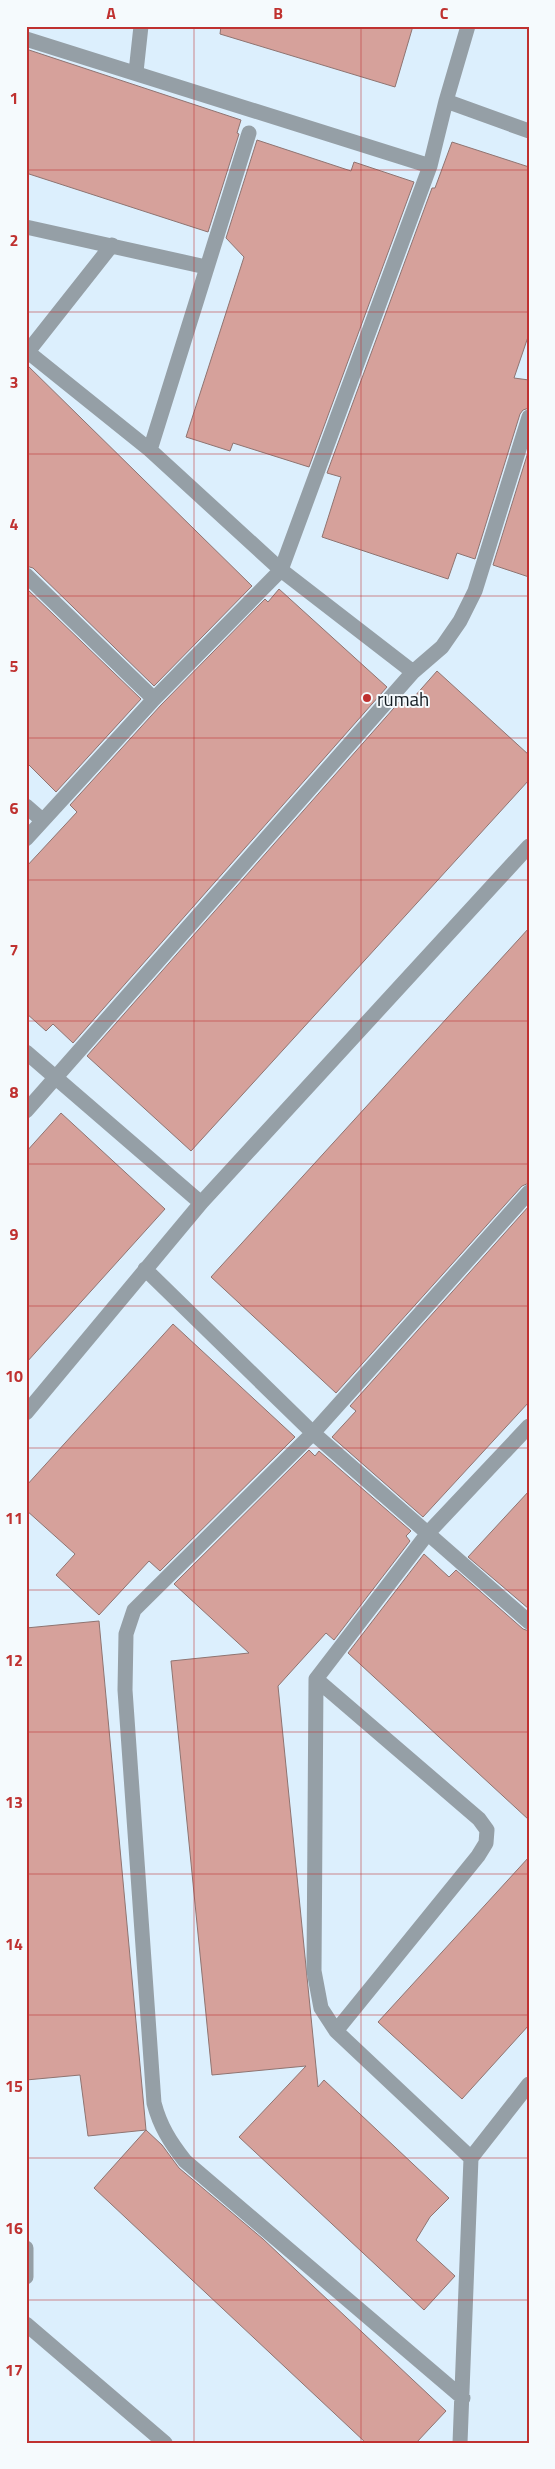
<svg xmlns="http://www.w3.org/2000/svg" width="555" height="2469" viewBox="0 0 555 2469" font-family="'Titillium Web',sans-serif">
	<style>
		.building { fill: #d6a19b; stroke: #8f7471 }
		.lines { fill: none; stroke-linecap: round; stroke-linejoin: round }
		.minor { stroke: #959fa6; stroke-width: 15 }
		.grid { fill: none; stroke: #bf3130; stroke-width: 1; stroke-opacity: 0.55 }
		.poi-dot { fill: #bf3130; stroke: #f5fafd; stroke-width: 2 }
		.labels { text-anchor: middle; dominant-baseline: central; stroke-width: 4; stroke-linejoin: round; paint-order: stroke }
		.poi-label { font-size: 19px; fill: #121a20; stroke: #f5fafd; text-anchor: start }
		.neatline { fill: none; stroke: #bf3130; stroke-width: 2 }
		.grid-label { font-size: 16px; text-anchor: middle; font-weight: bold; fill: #bf3130 }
	</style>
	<rect width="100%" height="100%" fill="#dceffd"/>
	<path class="building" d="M221,26H413L395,87L220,34Z
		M26,49L241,120L237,133L239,134L208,232L26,173Z
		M257,140L351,171L354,162L414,182L309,467L233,443L230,451L186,437L244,257L226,238Z
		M452,142L529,167V334L514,378L529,380V408L523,410L520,414L475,559L457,553L448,579L322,537L341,477L327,473L432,188H435Z
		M26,364L252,586L154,686L33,568L26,566Z
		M529,449V577L493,565Z
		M26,588L141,699L56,792L26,762Z
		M279,589L387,687L73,1043L53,1024L46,1031L26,1013V867L77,812L70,805L161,705L265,599L268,602Z
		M437,671L529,755V780L191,1151L87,1056L401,700L407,705Z
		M529,928V1183L522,1186L336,1393L211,1277Z
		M61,1113L165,1209L26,1363V1152Z
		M529,1206V1402L423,1517L332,1437L356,1411L350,1406Z
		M173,1324L295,1437L160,1571L149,1561L99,1615L56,1575L75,1554L26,1510V1486Z
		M309,1450L315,1456L319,1451L411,1531L406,1536L410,1541L334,1640L326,1633L278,1686L318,2087L324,2080L449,2198L430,2217L416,2240L455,2276L424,2310L239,2137L306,2066L212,2075L171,1661L249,1653L174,1584Z
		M529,1491V1609L468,1557Z
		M424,1554L449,1577L456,1570L523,1629L529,1631V1820L348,1653Z
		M99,1621L146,2130L88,2136L80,2075L26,2080V1628Z
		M529,1857V2025L462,2099L378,2022Z
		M146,2130L162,2145L179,2168L263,2239L446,2411L416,2443H366L94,2188Z"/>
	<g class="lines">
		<path class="minor" d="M26,39L430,166
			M136,72L141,26
			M446,101L529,131
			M26,227L206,267
			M28,352L150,450L281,570L413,672
			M26,354L112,245
			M150,450L249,133
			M26,575L154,699
			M26,806L42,820
			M26,839L154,699L281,570L430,166L446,101L468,26
			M26,1052L201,1203
			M26,1111L413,672L442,647L460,621L475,591L529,417
			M145,1269L313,1433L529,1622
			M26,1413L201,1203L529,846
			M316,1679L479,1819L487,1830L486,1843L478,1856L336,2031
			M471,2158L336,2031L321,2008L314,1971L316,1679L428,1533L529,1426
			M26,2248V2277
			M26,2324L165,2443
			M463,2398L185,2161C170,2142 160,2126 154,2103L125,1690L126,1634L134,1610L313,1433L529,1192
			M460,2443L471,2158L529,2084"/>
	</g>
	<path class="grid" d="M194,26V2443M361,26V2443M26,170H529M26,312H529M26,454H529M26,596H529M26,738H529M26,880H529M26,1021H529M26,1164H529M26,1306H529M26,1448H529M26,1590H529M26,1732H529M26,1874H529M26,2015H529M26,2158H529M26,2300H529"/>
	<circle class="poi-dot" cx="367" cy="698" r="5"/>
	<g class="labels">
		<g class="poi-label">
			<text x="377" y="698">rumah</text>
		</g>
	</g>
	<rect width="555" height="2469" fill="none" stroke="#f5fafd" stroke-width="55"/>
	<rect x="28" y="28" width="500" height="2414" class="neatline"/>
	<g class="grid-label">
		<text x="111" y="19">A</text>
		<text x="278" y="19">B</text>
		<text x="444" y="19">C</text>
		<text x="14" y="104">1</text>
		<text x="14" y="246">2</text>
		<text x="14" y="388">3</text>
		<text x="14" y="530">4</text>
		<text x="14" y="672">5</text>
		<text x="14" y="814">6</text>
		<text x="14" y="956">7</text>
		<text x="14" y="1098">8</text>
		<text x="14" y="1240">9</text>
		<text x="14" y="1382">10</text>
		<text x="14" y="1524">11</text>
		<text x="14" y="1666">12</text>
		<text x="14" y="1808">13</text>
		<text x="14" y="1950">14</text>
		<text x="14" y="2092">15</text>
		<text x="14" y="2234">16</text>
		<text x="14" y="2376">17</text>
	</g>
</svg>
